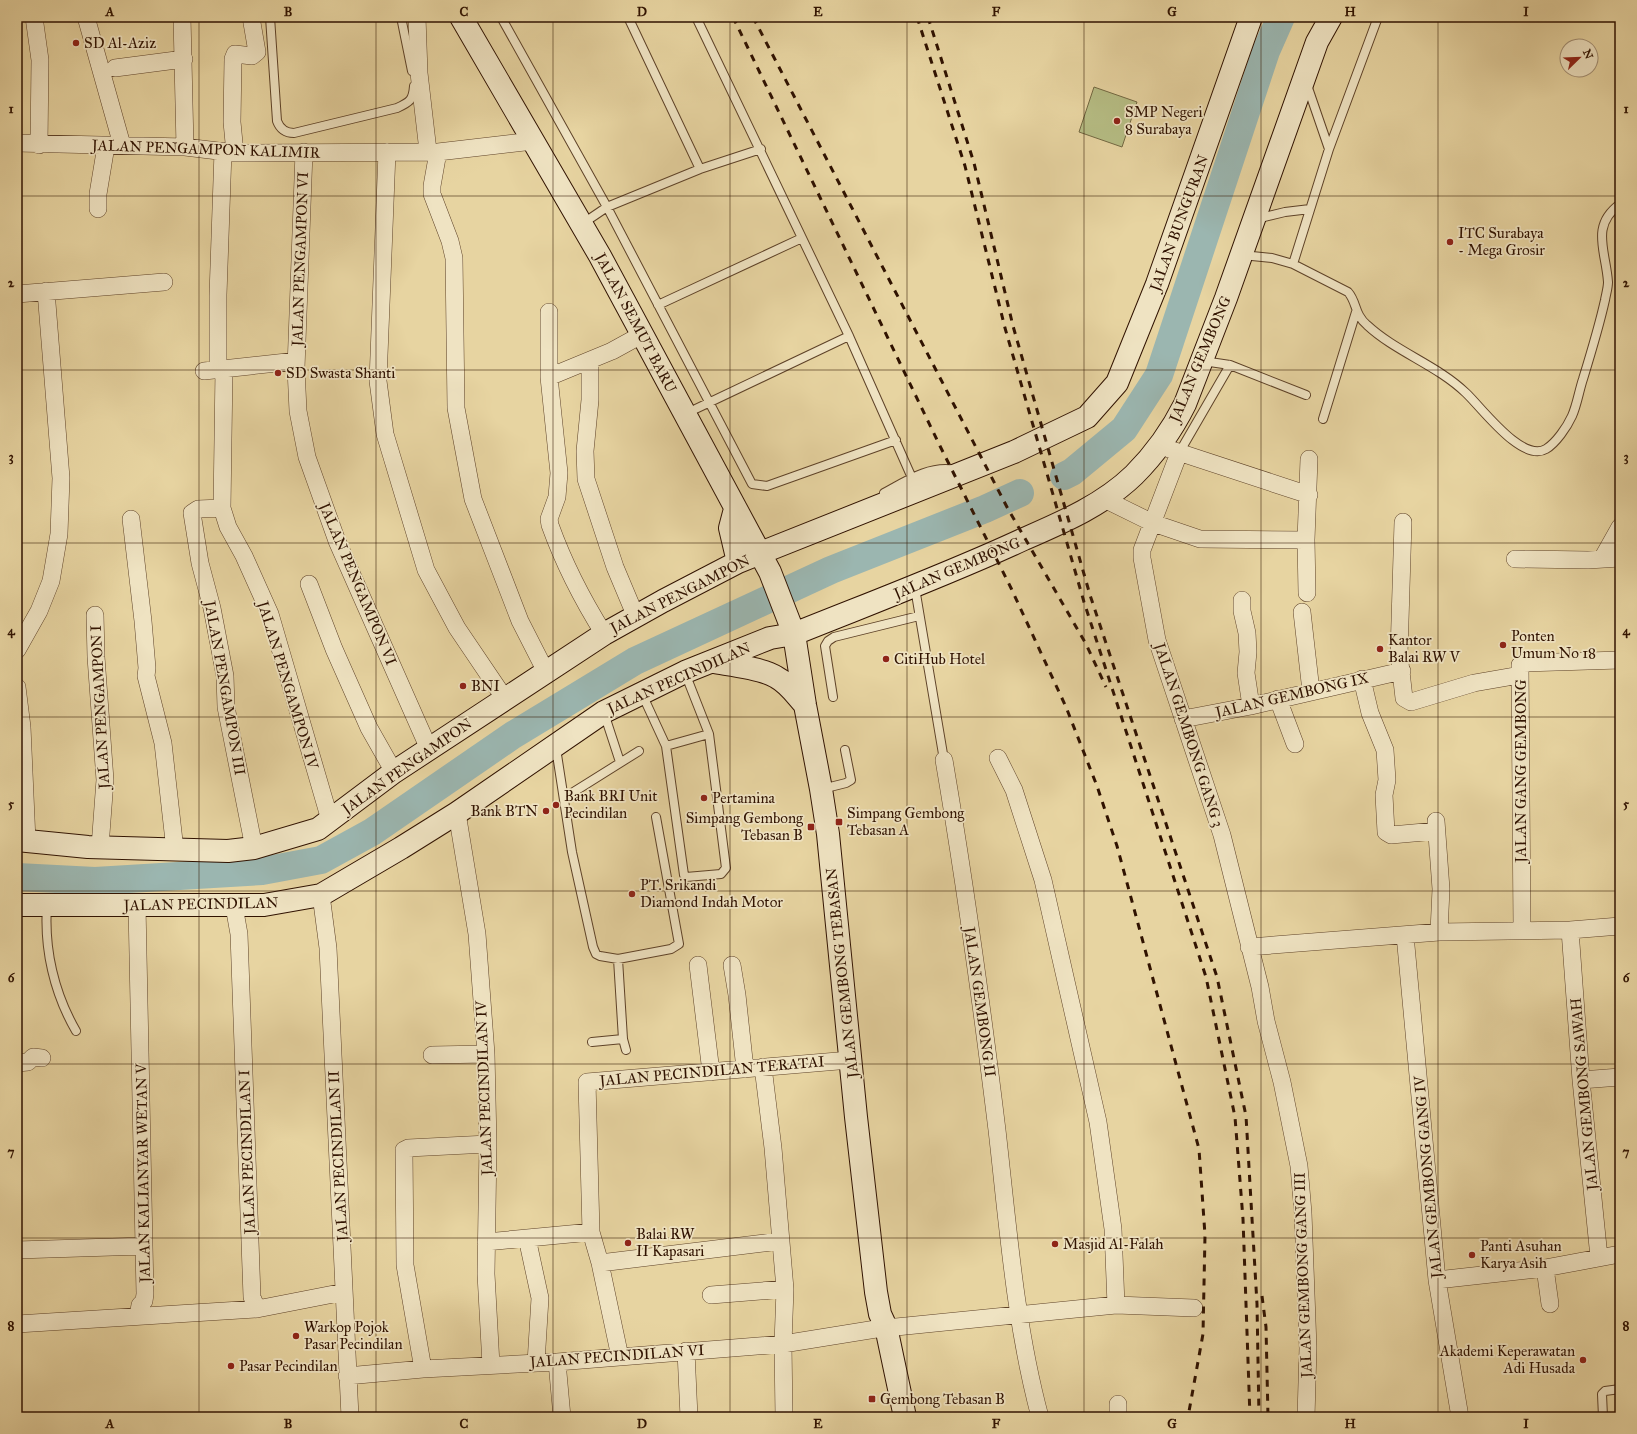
<svg xmlns="http://www.w3.org/2000/svg" width="1637" height="1434" viewBox="0 0 1637 1434" font-family="'IM FELL Great Primer',serif">
	<style>
		.green { fill: #b6bd84; stroke: #736842 }
		.lines { fill: none; stroke-linecap: round; stroke-linejoin: round }
		.river { stroke: #9bb6b0; stroke-width: 28 }
		.lane-casing { stroke: #5e4228; stroke-width: 10 }
		.street-casing { stroke: #5e4228; stroke-width: 18 }
		.secondary-casing { stroke: #301200; stroke-width: 24 }
		.lane { stroke: #efe3c2; stroke-width: 8 }
		.street { stroke: #efe3c2; stroke-width: 17 }
		.secondary { stroke: #efe3c2; stroke-width: 22 }
		.rail { stroke: #301200; stroke-width: 3; stroke-dasharray: 7 7; stroke-linecap: butt }
		.grid { fill: none; stroke: #301200; stroke-width: 1; stroke-opacity: 0.55 }
		.poi-dot { fill: #8f2418; stroke: #efe3c2; stroke-width: 1.5 }
		.labels { text-anchor: middle; dominant-baseline: central; stroke-width: 3.5; stroke-linejoin: round; paint-order: stroke }
		.poi-label { font-size: 15px; fill: #301200; stroke: #efe3c2; text-anchor: start }
		.street-label { font-size: 15px; fill: #301200; stroke: #efe3c2 }
		.neatline { fill: none; stroke: #301200; stroke-width: 1.5 }
		.grid-label { font-size: 13px; text-anchor: middle; font-weight: bold; fill: #301200 }
	</style>
	<rect width="100%" height="100%" fill="#e7d4a1"/>
	<filter id="stains"><feTurbulence type="fractalNoise" baseFrequency=".005" numOctaves="4"/><feColorMatrix values="0 0 0 0 .2 0 0 0 0 .09 0 0 0 0 .02 0 0 0 .5 -.17"/></filter>
	<radialGradient id="worn" r=".72"><stop offset=".6" stop-color="#630" stop-opacity="0"/><stop offset="1" stop-color="#630" stop-opacity=".3"/></radialGradient>
	<path class="green" d="M1094,87L1137,102L1122,147L1079,132Z"/>
	<g class="lines">
		<path class="river" d="M1064,476L1072,472L1124,429L1159,375L1266,51L1281,17
			M17,877L95,881L262,871L321,860L372,832L513,735L635,661L831,570L985,509L1020,493"/>
		<defs>
			<path id="lane" d="M270,17L277,121C280,129 285,133 294,133L397,108C410,102 413,100 414,86
				M401,17L412,71
				M501,17L607,207L752,484L767,486L896,440
				M628,17L700,169
				M696,17L849,336L912,478
				M1378,17L1329,149L1293,264L1348,292C1357,302 1354,314 1367,325C1396,352 1437,365 1466,393C1482,408 1522,463 1546,449C1556,443 1567,427 1572,416C1577,405 1579,391 1583,379C1591,353 1599,327 1605,300C1606,294 1608,288 1608,282C1606,251 1590,226 1620,204
				M1307,85L1329,149
				M1256,219L1285,212L1310,209
				M582,224L607,207L700,169L761,149
				M1242,255L1272,258L1293,264
				M658,305L802,238
				M1203,361L1230,365L1306,395
				M685,414L849,336
				M1323,419L1356,312
				M1179,453L1230,365
				M884,493C906,481 930,465 955,470
				M915,588L944,760
				M642,694L666,746L684,875L686,877L721,874L726,868L709,734L685,673
				M833,697L825,646L828,641L834,637L919,616
				M604,713L620,762
				M666,746L709,734
				M556,748L572,852L593,947L596,954L600,956L618,959L671,949L679,944L656,817
				M822,789L846,783L851,780L845,750
				M564,798L639,751
				M47,906C44,949 54,993 76,1031
				M618,959L623,1039L626,1050
				M592,1042L623,1039
				M1603,1417L1602,1394L1605,1391L1620,1389"/>
			<path id="street" d="M34,17L40,60L39,145
				M86,17L122,145
				M182,17L185,147
				M417,17L419,73L428,151
				M115,68L184,59
				M17,143L185,147L235,153L438,152L533,141
				M304,152L296,368L298,411L307,457L337,541L429,749
				M387,152L378,381L385,434L426,570L457,628L505,699
				M438,152L432,186V194L450,241L454,258L456,408L473,499L520,621L546,672
				M235,153L232,122L233,59L235,54L252,56L257,52L251,17
				M98,209V194L106,146
				M17,294L164,282
				M549,312V377L559,473L557,497L549,519L550,525C564,564 582,599 604,634
				M590,361V400L585,451L586,479L615,567L636,617
				M218,370V295L223,151
				M224,370L222,508L198,509L192,513L200,563L212,608L225,676L226,707L254,848
				M204,371L296,361
				M549,377L612,351L643,334
				M1169,449L1309,495
				M1179,453L1142,550V558L1157,640L1222,835L1260,987L1266,1021L1282,1082L1299,1166L1303,1213L1308,1348L1306,1417
				M1104,499L1153,523L1200,539L1306,540
				M222,508L228,527L244,556L270,614L330,820
				M131,519L143,621L147,668L146,676L163,743L175,850
				M1403,522L1399,654L1404,698L1411,702L1474,683L1520,675
				M1515,559L1588,560L1620,558
				M1602,559L1620,527
				M309,584L334,649L369,728L394,772
				M1307,593L1306,540L1309,459
				M1242,600V611L1247,633L1248,652L1246,673L1251,706
				M1302,612L1311,691
				M95,615L96,657L105,780L100,847
				M17,650L39,611L51,581L59,534L61,478L46,291
				M1362,679L1370,713L1385,750L1387,780L1384,795L1386,832L1391,835L1436,831
				M17,687L22,727L27,841
				M1278,699L1295,744
				M1183,719L1251,706L1402,671
				M998,758L1014,790L1043,880L1098,1122L1113,1229L1116,1305
				M944,760C965,883 982,1007 997,1130C1008,1226 1015,1324 1040,1417
				M457,813L477,934L486,1054L488,1144L486,1274L491,1365
				M1436,821L1441,889L1439,932
				M321,895L328,948L350,1417
				M137,906L145,1294L144,1301L140,1305L138,1316
				M234,906L239,934L252,1297L257,1309
				M1522,929L1520,665L1523,663L1620,660
				M1570,930L1581,1080L1599,1257
				M1405,935L1437,1280L1460,1417
				M1249,947L1439,932L1570,930L1620,926
				M698,965L711,1072
				M732,965L737,995L745,1069
				M432,1055L486,1054
				M17,1063L28,1062L33,1057L42,1058
				M763,1067L773,1148L785,1289L783,1344L784,1417
				M1581,1080L1620,1077
				M527,1238L540,1298L536,1363
				M486,1242L591,1232
				M17,1250L144,1246
				M600,1263L780,1241
				M1545,1268L1550,1304
				M1437,1280L1545,1268L1620,1254
				M711,1295L785,1289
				M17,1324L257,1309L344,1292
				M686,1351L689,1417
				M620,1357L600,1263L591,1232L587,1082L850,1060
				M557,1362L562,1417
				M423,1369L405,1265L404,1150L408,1148L488,1144
				M347,1376L423,1369L557,1362L783,1344L876,1329L1116,1305L1194,1308
				M1118,1417V1404"/>
			<path id="secondary" d="M461,17L600,256L770,572L794,634L805,705L821,789L828,834L856,1117L876,1292L880,1314L886,1327L905,1417
				M735,509L730,528L738,562
				M713,662C730,665 762,668 776,677C788,683 796,695 805,705
				M17,840L88,847L228,851L254,848L318,829L394,772L604,634L663,601L738,562L1014,452L1087,417L1117,383L1157,284L1251,17
				M17,905H264L321,895L401,848L457,813L604,712L685,672L770,638L794,634C871,603 949,574 1024,539C1063,522 1103,505 1134,475C1155,454 1172,430 1185,404L1226,298L1317,42L1331,17"/>
		</defs>
		<use href="#lane" class="lane-casing"/>
		<use href="#street" class="street-casing"/>
		<use href="#secondary" class="secondary-casing"/>
		<use href="#lane" class="lane"/>
		<use href="#street" class="street"/>
		<use href="#secondary" class="secondary"/>
		<path class="rail" d="M733,17L940,446L1011,588L1066,707L1097,786L1117,846L1199,1149L1205,1235L1203,1334L1188,1417
			M753,17L1008,509L1086,644L1106,687
			M917,17L965,166L1005,328L1084,602L1206,977L1235,1117L1243,1219L1250,1417
			M928,17L974,163L1013,326L1090,595L1217,977L1246,1116L1257,1304L1259,1417
			M1262,1296L1266,1327L1268,1417"/>
	</g>
	<path class="grid" d="M199,17V1417M376,17V1417M553,17V1417M730,17V1417M907,17V1417M1084,17V1417M1261,17V1417M1438,17V1417M17,196H1620M17,370H1620M17,543H1620M17,717H1620M17,891H1620M17,1064H1620M17,1238H1620"/>
	<g class="poi-dot">
		<circle cx="76" cy="43" r="4"/>
		<circle cx="1117" cy="121" r="4"/>
		<circle cx="1450" cy="242" r="4"/>
		<circle cx="278" cy="373" r="4"/>
		<circle cx="1503" cy="645" r="4"/>
		<circle cx="1380" cy="649" r="4"/>
		<circle cx="886" cy="659" r="4"/>
		<circle cx="463" cy="686" r="4"/>
		<circle cx="704" cy="798" r="4"/>
		<circle cx="556" cy="805" r="4"/>
		<circle cx="546" cy="811" r="4"/>
		<rect x="835" y="818" width="8" height="8" rx="2"/>
		<rect x="807" y="823" width="8" height="8" rx="2"/>
		<circle cx="632" cy="894" r="4"/>
		<circle cx="628" cy="1243" r="4"/>
		<circle cx="1055" cy="1244" r="4"/>
		<circle cx="1472" cy="1255" r="4"/>
		<circle cx="296" cy="1336" r="4"/>
		<circle cx="1583" cy="1360" r="4"/>
		<circle cx="231" cy="1366" r="4"/>
		<rect x="868" y="1395" width="8" height="8" rx="2"/>
	</g>
	<g class="labels">
		<g class="poi-label">
			<text x="84" y="43">SD Al-Aziz</text>
			<text x="1125" y="112">SMP Negeri<tspan x="1125" dy="17">8 Surabaya</tspan></text>
			<text x="1458" y="233">ITC Surabaya<tspan x="1458" dy="17">- Mega Grosir</tspan></text>
			<text x="286" y="373">SD Swasta Shanti</text>
			<text x="1511" y="636">Ponten<tspan x="1511" dy="17">Umum No 18</tspan></text>
			<text x="1388" y="640">Kantor<tspan x="1388" dy="17">Balai RW V</tspan></text>
			<text x="894" y="659">CitiHub Hotel</text>
			<text x="471" y="686">BNI</text>
			<text x="564" y="796">Bank BRI Unit<tspan x="564" dy="17">Pecindilan</tspan></text>
			<text x="712" y="798">Pertamina</text>
			<text x="538" y="811" text-anchor="end">Bank BTN</text>
			<text x="847" y="813">Simpang Gembong<tspan x="847" dy="17">Tebasan A</tspan></text>
			<text x="803" y="818" text-anchor="end">Simpang Gembong<tspan x="803" dy="17">Tebasan B</tspan></text>
			<text x="640" y="885">PT. Srikandi<tspan x="640" dy="17">Diamond Indah Motor</tspan></text>
			<text x="636" y="1234">Balai RW<tspan x="636" dy="17">II Kapasari</tspan></text>
			<text x="1063" y="1244">Masjid Al-Falah</text>
			<text x="1480" y="1246">Panti Asuhan<tspan x="1480" dy="17">Karya Asih</tspan></text>
			<text x="304" y="1327">Warkop Pojok<tspan x="304" dy="17">Pasar Pecindilan</tspan></text>
			<text x="1575" y="1351" text-anchor="end">Akademi Keperawatan<tspan x="1575" dy="17">Adi Husada</tspan></text>
			<text x="239" y="1366">Pasar Pecindilan</text>
			<text x="880" y="1399">Gembong Tebasan B</text>
		</g>
		<g class="street-label">
			<text transform="translate(206 149) rotate(2)">JALAN PENGAMPON KALIMIR</text>
			<text transform="translate(1179 223) rotate(-70)">JALAN BUNGURAN</text>
			<text transform="translate(300 259) rotate(-88)">JALAN PENGAMPON VI</text>
			<text transform="translate(636 323) rotate(62)">JALAN SEMUT BARU</text>
			<text transform="translate(1200 359) rotate(-67)">JALAN GEMBONG</text>
			<text transform="translate(957 568) rotate(-23)">JALAN GEMBONG</text>
			<text transform="translate(358 584) rotate(67)">JALAN PENGAMPON VI</text>
			<text transform="translate(680 594) rotate(-27)">JALAN PENGAMPON</text>
			<text transform="translate(679 678) rotate(-24)">JALAN PECINDILAN</text>
			<text transform="translate(288 685) rotate(73)">JALAN PENGAMPON IV</text>
			<text transform="translate(225 688) rotate(80)">JALAN PENGAMPON III</text>
			<text transform="translate(1292 695) rotate(-13)">JALAN GEMBONG IX</text>
			<text transform="translate(100 707) rotate(-93)">JALAN PENGAMPON I</text>
			<text transform="translate(1189 735) rotate(72)">JALAN GEMBONG GANG 3</text>
			<text transform="translate(407 766) rotate(-35)">JALAN PENGAMPON</text>
			<text transform="translate(1521 771) rotate(-90)">JALAN GANG GEMBONG</text>
			<text transform="translate(201 904) rotate(-1)">JALAN PECINDILAN</text>
			<text transform="translate(842 973) rotate(-96)">JALAN GEMBONG TEBASAN</text>
			<text transform="translate(980 1002) rotate(82)">JALAN GEMBONG II</text>
			<text transform="translate(712 1071) rotate(-5)">JALAN PECINDILAN TERATAI</text>
			<text transform="translate(484 1088) rotate(-92)">JALAN PECINDILAN IV</text>
			<text transform="translate(1584 1094) rotate(-95)">JALAN GEMBONG SAWAH</text>
			<text transform="translate(247 1152) rotate(-92)">JALAN PECINDILAN I</text>
			<text transform="translate(338 1156) rotate(-93)">JALAN PECINDILAN II</text>
			<text transform="translate(143 1173) rotate(-91)">JALAN KALIANYAR WETAN V</text>
			<text transform="translate(1428 1177) rotate(-95)">JALAN GEMBONG GANG IV</text>
			<text transform="translate(1303 1275) rotate(-92)">JALAN GEMBONG GANG III</text>
			<text transform="translate(617 1356) rotate(-4)">JALAN PECINDILAN VI</text>
		</g>
	</g>
	<rect width="1637" height="1434" fill="none" stroke="#e7d4a1" stroke-width="44"/>
	<g transform="translate(1579 58) rotate(67)"><circle r="19" fill="#efe3c2" stroke="#a38f74"/>
	<path d="M0-3L7 15L0 10L-7 15Z" fill="#8f2418"/>
	<text y="-6" font-size="11" font-weight="bold" text-anchor="middle" fill="#301200">N</text>
	</g>
	<rect x="22" y="22" width="1593" height="1390" class="neatline"/>
	<g class="grid-label">
		<text x="110" y="16">A</text>
		<text x="288" y="16">B</text>
		<text x="464" y="16">C</text>
		<text x="642" y="16">D</text>
		<text x="818" y="16">E</text>
		<text x="996" y="16">F</text>
		<text x="1172" y="16">G</text>
		<text x="1350" y="16">H</text>
		<text x="1526" y="16">I</text>
		<text x="11" y="113">1</text>
		<text x="1626" y="113">1</text>
		<text x="11" y="287">2</text>
		<text x="1626" y="287">2</text>
		<text x="11" y="461">3</text>
		<text x="1626" y="461">3</text>
		<text x="11" y="635">4</text>
		<text x="1626" y="635">4</text>
		<text x="11" y="808">5</text>
		<text x="1626" y="808">5</text>
		<text x="11" y="982">6</text>
		<text x="1626" y="982">6</text>
		<text x="11" y="1156">7</text>
		<text x="1626" y="1156">7</text>
		<text x="11" y="1330">8</text>
		<text x="1626" y="1330">8</text>
		<text x="110" y="1428">A</text>
		<text x="288" y="1428">B</text>
		<text x="464" y="1428">C</text>
		<text x="642" y="1428">D</text>
		<text x="818" y="1428">E</text>
		<text x="996" y="1428">F</text>
		<text x="1172" y="1428">G</text>
		<text x="1350" y="1428">H</text>
		<text x="1526" y="1428">I</text>
	</g>
	<rect width="100%" height="100%" filter="url(#stains)"/>
	<rect width="100%" height="100%" fill="url(#worn)"/>
</svg>
